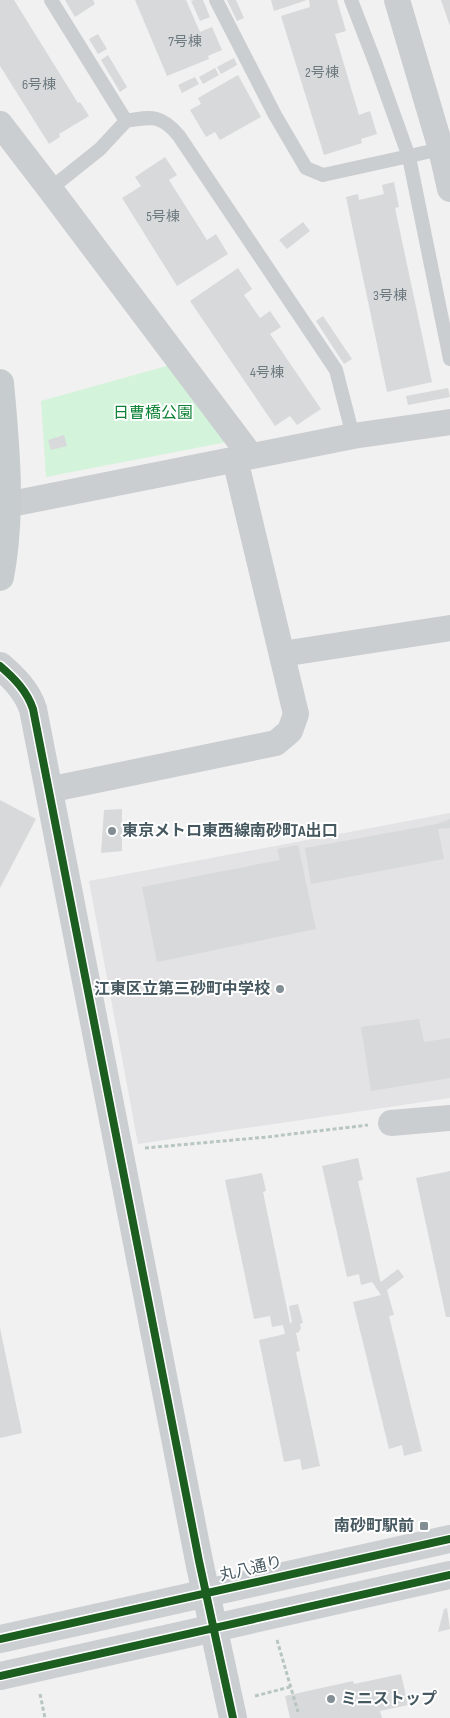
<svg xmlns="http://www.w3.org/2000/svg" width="450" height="1718" viewBox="0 0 450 1718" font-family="'Sofia Sans Condensed','Noto Sans JP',sans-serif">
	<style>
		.education { fill: #e3e2e4 }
		.green { fill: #d4f3db }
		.building { fill: #d8d9da }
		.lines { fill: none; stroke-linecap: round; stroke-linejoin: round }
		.path { stroke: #b8c6c0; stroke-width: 3; stroke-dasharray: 4 2.5; stroke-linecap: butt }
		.service { stroke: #caced1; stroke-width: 14 }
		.minor { stroke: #caced1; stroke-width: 26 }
		.tertiary { stroke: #caced1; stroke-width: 28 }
		.secondary { stroke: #cbcfd2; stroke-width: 28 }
		.primary { stroke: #c7cccf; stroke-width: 28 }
		.cycleway-casing { stroke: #fff; stroke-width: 11 }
		.cycleway { stroke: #1b5e20; stroke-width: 8 }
		.poi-dot { fill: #828e93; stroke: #fff; stroke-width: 2 }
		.labels { text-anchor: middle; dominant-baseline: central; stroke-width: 4; stroke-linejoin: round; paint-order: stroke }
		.number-label { font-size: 14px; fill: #6c7a80 }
		.park-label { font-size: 16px; fill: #0f8437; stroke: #fff }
		.poi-label { font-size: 16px; font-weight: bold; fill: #465860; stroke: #fff; text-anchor: start }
		.street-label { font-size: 16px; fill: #465860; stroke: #fff }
	</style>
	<rect width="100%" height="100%" fill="#f2f1f1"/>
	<path class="education" d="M450,813V1098L138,1144L89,881Z"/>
	<path class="green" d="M170,365L227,442L46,477L41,401Z"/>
	<path class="building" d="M0,0H14L78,103L80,102L89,116L59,134L60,137L49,144L0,66Z
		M65,0H93L95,4L75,17Z
		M135,0H186L200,32L212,27L222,50L208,56L209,59L167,76Z
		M194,0H203L210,17L200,21L191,1Z
		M227,0H236L244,18L237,21Z
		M271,0H307L274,11Z
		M309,0H337L346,31L335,34L359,115L370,111L377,134L361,139L362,143L324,155L281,16L310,7Z
		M441,0H450V26Z
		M98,34L107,49L98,54L89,39Z
		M108,55L127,87L120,92L101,60Z
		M234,58L237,65L221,74L217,67Z
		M215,68L219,75L203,84L199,77Z
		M238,75L261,117L220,140L215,132L206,137L190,110L201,104L198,98Z
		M195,77L199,84L182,93L178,85Z
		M165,157L177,175L169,180L207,240L216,234L228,254L177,286L122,198L141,186L135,177Z
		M394,182L399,207L395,208L432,382L387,392L346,197L358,194L359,200L384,194L382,185Z
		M303,222L310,231L287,249L279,240Z
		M238,268L252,289L244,295L260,318L270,311L281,327L270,334L321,409L297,425L290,416L275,426L190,301Z
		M323,316L352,359L344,364L316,321Z
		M448,388L450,397L408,405L406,396Z
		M64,435L67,446L51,450L48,440Z
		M0,800L36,819L0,888Z
		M122,809V851L101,853L104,810Z
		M450,819V828L438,829L444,859L311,884L305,848L437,824Z
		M298,845L316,929L157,962L142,887L280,860L277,849Z
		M419,1019L424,1042L450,1038V1078L371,1091L361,1027Z
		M358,1158L363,1180L358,1181L380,1280L381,1282L398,1269L404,1277L387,1290L394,1315L389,1316L422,1451L404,1456L402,1445L389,1449L353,1302L381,1295L372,1282L361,1285L359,1274L347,1277L322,1166Z
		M450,1171V1317H446L416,1178Z
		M262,1173L266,1191L263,1192L290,1323L292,1322L289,1306L298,1304L303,1323L300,1324L301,1328L299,1332L296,1333L300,1351L296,1352L320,1466L302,1470L300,1459L284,1462L259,1340L285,1334L283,1325L272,1327L270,1316L254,1319L225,1180Z
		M0,1328L22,1433L0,1438Z
		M447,1608L450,1629L438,1632L444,1609Z
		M401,1674L408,1705L380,1711L382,1718H290L285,1696L353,1681L354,1684Z"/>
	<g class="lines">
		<path class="path" d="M145,1148L267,1137L368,1125
			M277,1640L298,1712
			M40,1694L45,1718
			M255,1696L290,1687"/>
		<path class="service" d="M216,0L275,115L306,168L323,175L441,149
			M351,0L375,62L409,157L450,359
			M126,121C152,116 162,115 179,136L336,370L353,436
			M50,189L100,149L126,121L51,0"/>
		<path class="minor" d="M397,0L441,149L450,189
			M0,124L50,189L250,455
			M6,505L353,436L450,422
			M282,654L450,628
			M48,790L276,743L290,731L296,714L235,459
			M391,1123L450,1118"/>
		<path class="tertiary" d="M0,666C14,678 27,691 33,709L199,1561L233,1718"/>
		<path class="secondary" d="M0,1639L450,1539
			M0,1676L450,1575"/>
		<path class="primary" d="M0,383C6,447 12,514 0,577"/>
		<defs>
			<path id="cycleway" d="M0,666C14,678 27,691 33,709L199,1561L233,1718
				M0,1639L450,1539
				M0,1676L450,1575"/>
		</defs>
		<use href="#cycleway" class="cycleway-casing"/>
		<use href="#cycleway" class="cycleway"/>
	</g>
	<g class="poi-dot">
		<circle cx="112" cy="831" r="5"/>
		<circle cx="280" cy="989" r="5"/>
		<rect x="419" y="1521" width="10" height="10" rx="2.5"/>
		<circle cx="331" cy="1699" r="5"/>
	</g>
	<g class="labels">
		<g class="number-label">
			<text x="185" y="41">7号棟</text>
			<text x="322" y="72">2号棟</text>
			<text x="39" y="84">6号棟</text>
			<text x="163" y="216">5号棟</text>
			<text x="390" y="295">3号棟</text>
			<text x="267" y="372">4号棟</text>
		</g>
		<g class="park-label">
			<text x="153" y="413">日曹橋公園</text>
		</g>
		<g class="poi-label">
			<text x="122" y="831">東京メトロ東西線南砂町A出口</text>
			<text x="270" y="989" text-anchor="end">江東区立第三砂町中学校</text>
			<text x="414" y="1526" text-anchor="end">南砂町駅前</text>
			<text x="341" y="1699">ミニストップ</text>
		</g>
		<g class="street-label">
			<text transform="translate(251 1569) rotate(-13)">丸八通り</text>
		</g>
	</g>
</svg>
